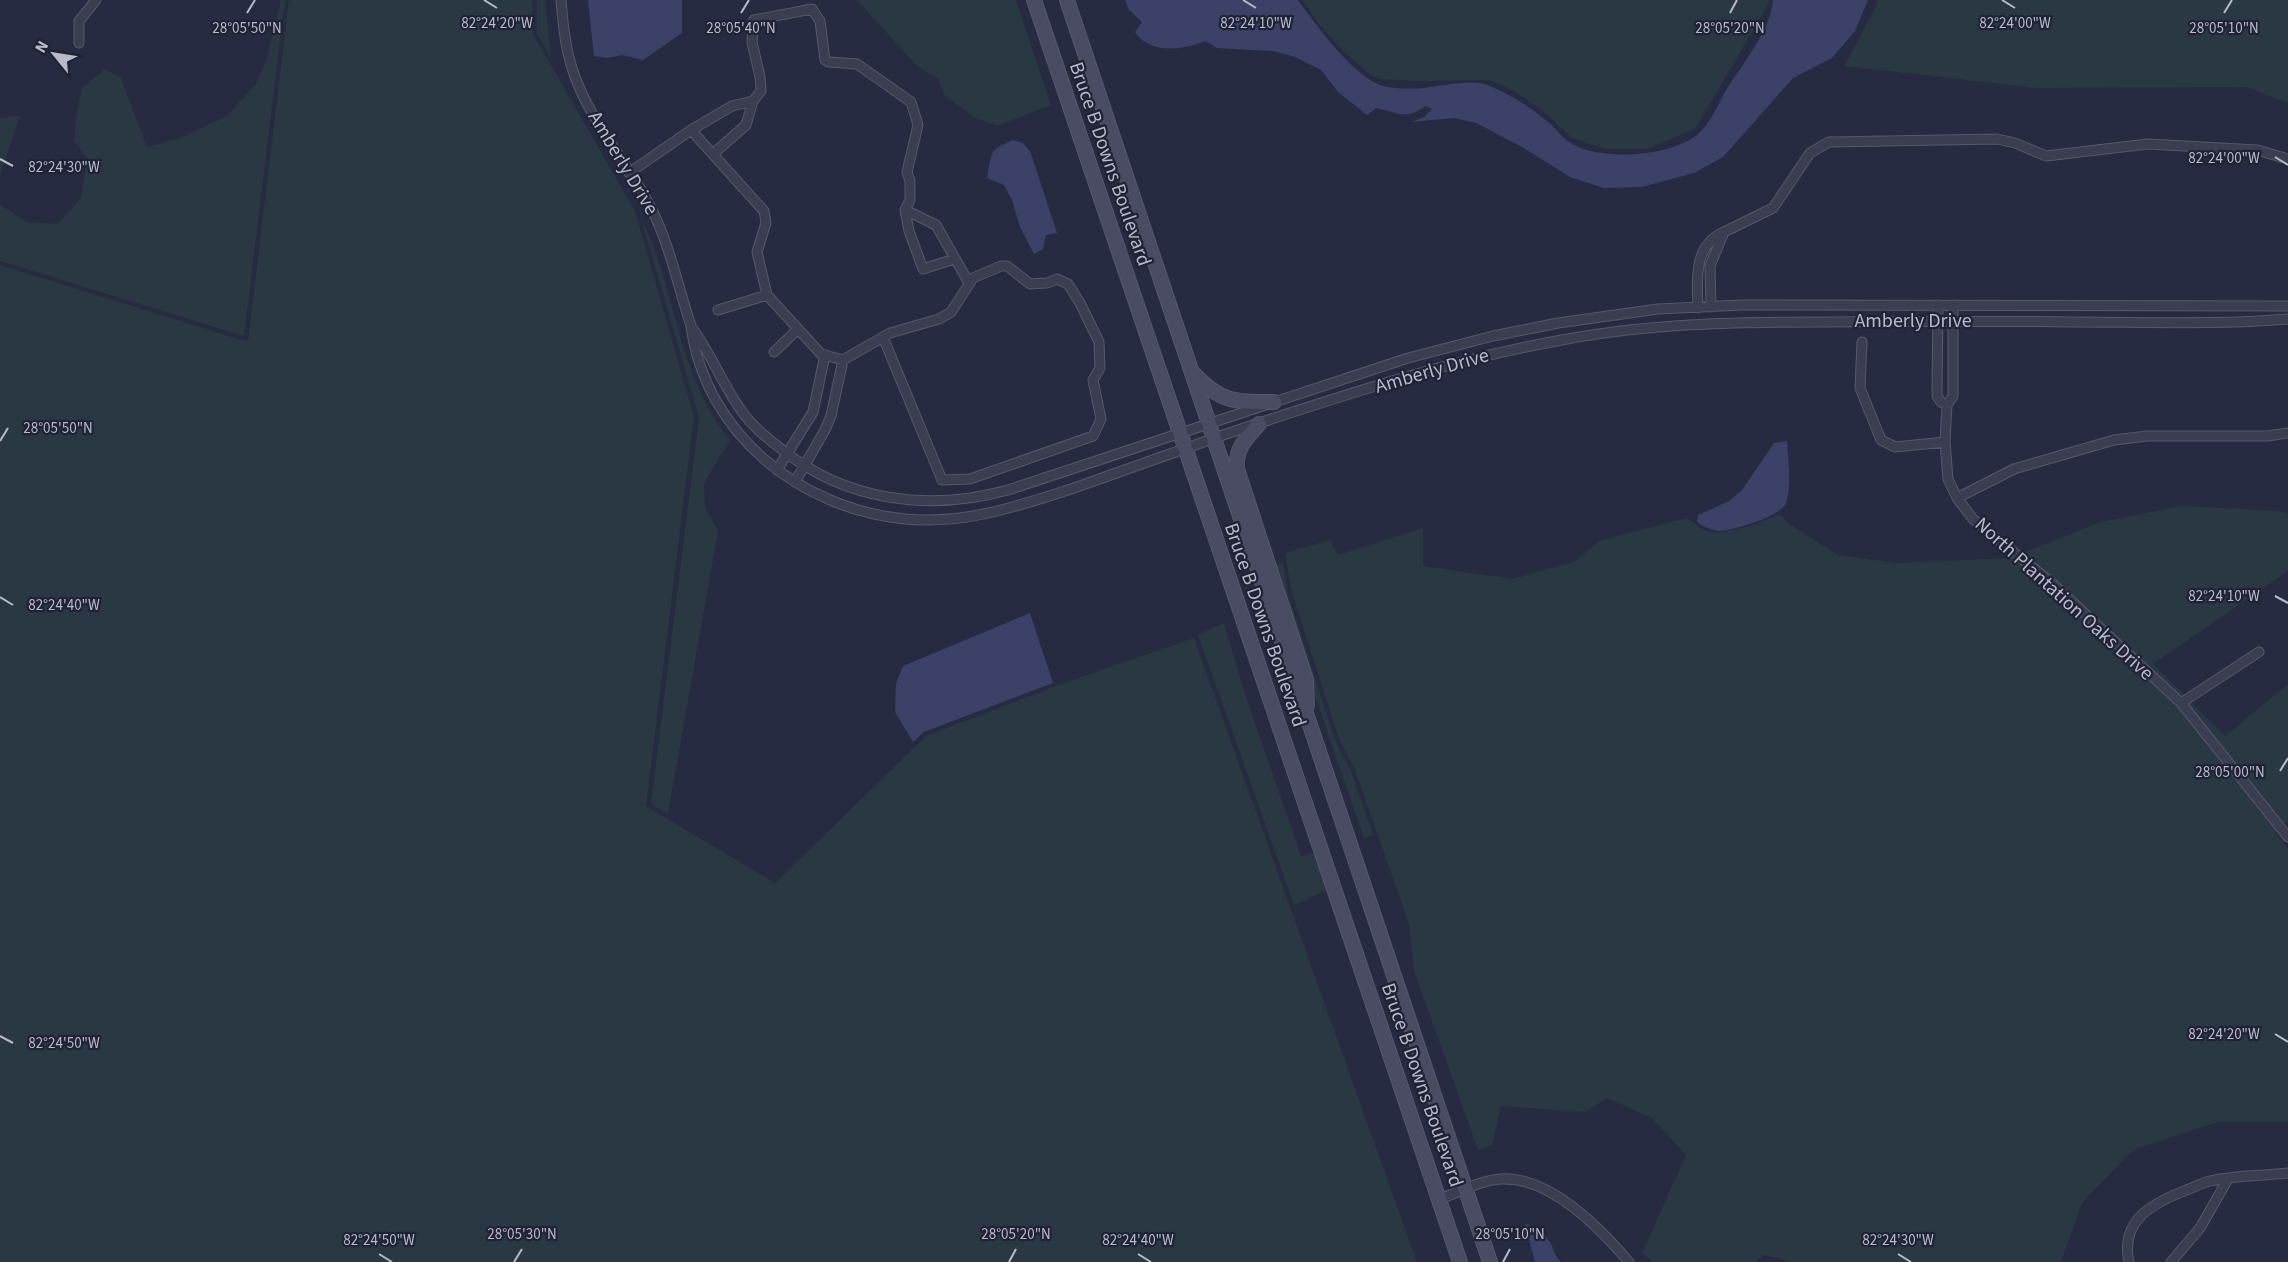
<svg xmlns="http://www.w3.org/2000/svg" width="2288" height="1262" viewBox="0 0 2288 1262" font-family="'Source Sans 3',sans-serif">
	<style>
		.green { fill: #293842 }
		.water { fill: #3b4167 }
		.lines { fill: none; stroke-linecap: round; stroke-linejoin: round }
		.street-casing { stroke: #56596b; stroke-width: 11 }
		.secondary-casing { stroke: #56596b; stroke-width: 16 }
		.street { stroke: #3b3e51; stroke-width: 9 }
		.secondary { stroke: #494c63; stroke-width: 14 }
		.ticks { fill: none; stroke: #b8bacb; stroke-width: 2 }
		.labels { text-anchor: middle; dominant-baseline: central; stroke-width: 4.5; stroke-linejoin: round; paint-order: stroke }
		.street-label { font-size: 20px; fill: #b8bacb; stroke: #202336 }
		.ticks-label { font-size: 15px; text-anchor: middle; fill: #b8bacb; stroke: #202336; stroke-width: 4.5; stroke-linejoin: round; paint-order: stroke }
	</style>
	<rect width="100%" height="100%" fill="#272b41"/>
	<path class="green" d="M281,0H285L244,336L0,261V204L26,222L58,224L81,198L87,159L74,141L76,118L82,88L105,69L121,78L147,147L178,139L227,116L255,85L266,61Z
		M289,0H532L533,34L635,211L694,417L646,806L775,883L926,736L1058,685L1194,638L1417,1262H0V265L248,342Z
		M537,0H545L551,58L537,33Z
		M857,0H1016L1051,105L997,126L974,117L945,96L938,79L918,67Z
		M1302,0H1769V3L1695,129L1647,149H1606L1572,138L1542,110L1516,92L1490,80L1418,81L1380,79L1372,76L1343,51L1318,23Z
		M1877,0H2288V103L2246,87L2037,88L1844,66L1876,7Z
		M20,116L0,175V118Z
		M640,214C649,236 658,257 664,279C682,339 690,389 730,440L704,483L705,507L718,531L668,814L651,804L699,418Z
		M2181,506L2280,511L2288,514V571L2153,664L2225,736L2288,684V821L2275,832L2288,849V1122H2218L2133,1150L2082,1203L2061,1262H1793L1764,1255L1755,1262H1653L1642,1253L1686,1155L1652,1118L1607,1098L1586,1112L1501,1106L1492,1145L1478,1150L1414,971L1409,924L1355,770L1339,739L1292,593L1285,553L1330,540L1338,555L1423,528V566L1513,579L1576,561L1598,541L1687,518C1693,522 1700,528 1707,531C1724,537 1765,521 1780,514L1789,524L1838,555L1897,563L2010,558L2101,522Z
		M1283,563L1288,594L1335,740L1351,771L1373,835L1364,838L1312,687L1274,565Z
		M1224,623L1245,694L1301,856L1316,852L1329,889L1294,905L1198,635Z"/>
	<path class="water" d="M588,0H682V33L643,60L622,55L607,58L594,56Z
		M1125,0H1298C1316,24 1354,79 1384,86C1395,89 1412,89 1424,88C1441,86 1472,79 1487,85C1510,94 1531,107 1549,123C1556,128 1561,137 1569,142C1599,162 1671,157 1698,134C1710,124 1718,104 1725,92C1741,66 1771,30 1773,0H1868L1855,31L1832,58L1793,78L1723,157L1694,173L1642,187L1604,188L1570,177L1522,147L1476,123L1454,118L1412,122L1424,117L1432,109L1425,106C1407,121 1397,112 1376,108L1367,115L1338,92L1321,70L1295,57L1273,51L1217,48L1205,41C1184,50 1150,55 1135,32L1142,22L1129,10Z
		M1013,140L1023,143L1030,151L1057,233L1046,235L1043,249L1034,254L1020,227L1012,200L1004,185L987,178C992,153 988,150 1013,140Z
		M1787,441C1788,460 1792,484 1786,503C1782,516 1732,531 1719,531C1711,530 1702,526 1697,522L1698,515L1729,501L1742,490L1774,443Z
		M1030,613L1053,683L924,732L913,742L895,712L896,683L903,666Z
		M1525,1224C1533,1225 1544,1234 1549,1241C1555,1249 1552,1253 1561,1262H1535Z"/>
	<g class="lines">
		<defs>
			<path id="street" d="M561,0C563,23 565,46 572,68C588,120 627,160 651,208C670,245 678,287 691,326C705,433 800,509 905,519C965,525 1018,506 1074,488C1126,470 1177,451 1229,433C1338,397 1449,360 1562,340C1651,323 1739,322 1829,322C1910,321 1991,321 2072,322C2144,322 2216,325 2288,319
				M79,43V21L96,0
				M691,130L732,106L753,101
				M713,154L746,125L753,101L761,91L760,77L752,42L754,20L812,9L820,21L825,60L829,62L857,64L911,102L918,125L907,172L910,181V200L905,210L936,225L969,283
				M629,173L691,130L764,211L766,223L757,252L767,295L821,354L843,360L890,333L939,319L951,312L973,278L1001,266H1007L1030,284L1047,283L1057,279L1068,284L1080,303L1099,342L1100,368L1093,380L1101,419L1093,436L970,479L942,480L883,337
				M905,210L909,231L923,269L954,259
				M1724,232L1773,208L1810,153L1829,142L1997,139L2015,143L2046,156L2148,144L2257,150L2288,159
				M1938,305L1937,396L1941,402L1947,405
				M1953,305V396L1947,405L1945,442L1948,479L1957,498L1973,519L2053,584L2181,703L2288,837
				M1698,308C1697,280 1693,245 1724,232L1710,266L1711,307
				M718,310L767,295
				M692,328C711,353 722,384 741,410C751,425 766,437 780,448C845,501 928,512 1008,490L1408,358L1493,336L1558,323L1658,309L1742,305L2288,306
				M1862,342L1860,388L1881,440L1895,447L1945,442
				M774,352L798,329
				M777,470L813,412L825,355
				M795,482L825,430L831,416L843,360
				M1957,498L2014,469L2114,440L2147,436H2268L2288,433
				M2181,703L2259,652
				M1440,1199C1459,1192 1481,1180 1501,1179C1550,1176 1600,1228 1629,1262
				M2129,1262C2120,1221 2151,1204 2184,1191C2193,1188 2201,1183 2210,1181C2235,1175 2263,1176 2288,1173
				M2171,1262L2200,1228L2228,1179"/>
			<path id="secondary" d="M1034,0L1460,1262
				M1067,0L1490,1262
				M1193,373C1221,403 1235,402 1274,402
				M1259,424C1246,438 1235,449 1237,469L1306,680L1307,705"/>
		</defs>
		<use href="#street" class="street-casing"/>
		<use href="#secondary" class="secondary-casing"/>
		<use href="#street" class="street"/>
		<use href="#secondary" class="secondary"/>
	</g>
	<path class="ticks" d="M484,0L497,8M1243,0L1256,8M2002,0L2015,8M247,13L255,0M741,13L749,0M1730,13L1737,0M2224,13L2232,0M2275,157L2288,165M0,159L13,166M0,441L8,428M2275,596L2288,603M0,597L13,605M2280,771L2288,758M2275,1034L2288,1042M0,1036L13,1043M379,1254L392,1262M1138,1254L1151,1262M1898,1254L1911,1262M514,1262L522,1249M1009,1262L1016,1249M1503,1262L1510,1249"/>
	<g class="labels">
		<g class="street-label">
			<text transform="translate(623 163) rotate(59)">Amberly Drive</text>
			<text transform="translate(1110 164) rotate(71)">Bruce B Downs Boulevard</text>
			<text x="1913" y="321">Amberly Drive</text>
			<text transform="translate(1432 371) rotate(-16)">Amberly Drive</text>
			<text transform="translate(2064 599) rotate(42)">North Plantation Oaks Drive</text>
			<text transform="translate(1265 625) rotate(71)">Bruce B Downs Boulevard</text>
			<text transform="translate(1422 1085) rotate(71)">Bruce B Downs Boulevard</text>
		</g>
	</g>
	<g class="ticks-label">
		<text x="497" y="28">82°24'20"W</text>
		<text x="1256" y="28">82°24'10"W</text>
		<text x="2015" y="28">82°24'00"W</text>
		<text x="247" y="33">28°05'50"N</text>
		<text x="741" y="33">28°05'40"N</text>
		<text x="1730" y="33">28°05'20"N</text>
		<text x="2224" y="33">28°05'10"N</text>
		<text x="2224" y="163">82°24'00"W</text>
		<text x="64" y="172">82°24'30"W</text>
		<text x="58" y="433">28°05'50"N</text>
		<text x="2224" y="601">82°24'10"W</text>
		<text x="64" y="610">82°24'40"W</text>
		<text x="2230" y="777">28°05'00"N</text>
		<text x="2224" y="1039">82°24'20"W</text>
		<text x="64" y="1048">82°24'50"W</text>
		<text x="522" y="1239">28°05'30"N</text>
		<text x="1016" y="1239">28°05'20"N</text>
		<text x="1510" y="1239">28°05'10"N</text>
		<text x="379" y="1245">82°24'50"W</text>
		<text x="1138" y="1245">82°24'40"W</text>
		<text x="1898" y="1245">82°24'30"W</text>
	</g>
	<g transform="translate(54 54) rotate(300)" stroke="#202336" stroke-width="4.5" paint-order="stroke">
	<path d="M0-4.5L10 22L0 15L-10 22Z" fill="#b8bacb"/>
	<text y="-9" font-size="16" font-weight="bold" text-anchor="middle" fill="#b8bacb">N</text>
	</g>
</svg>
